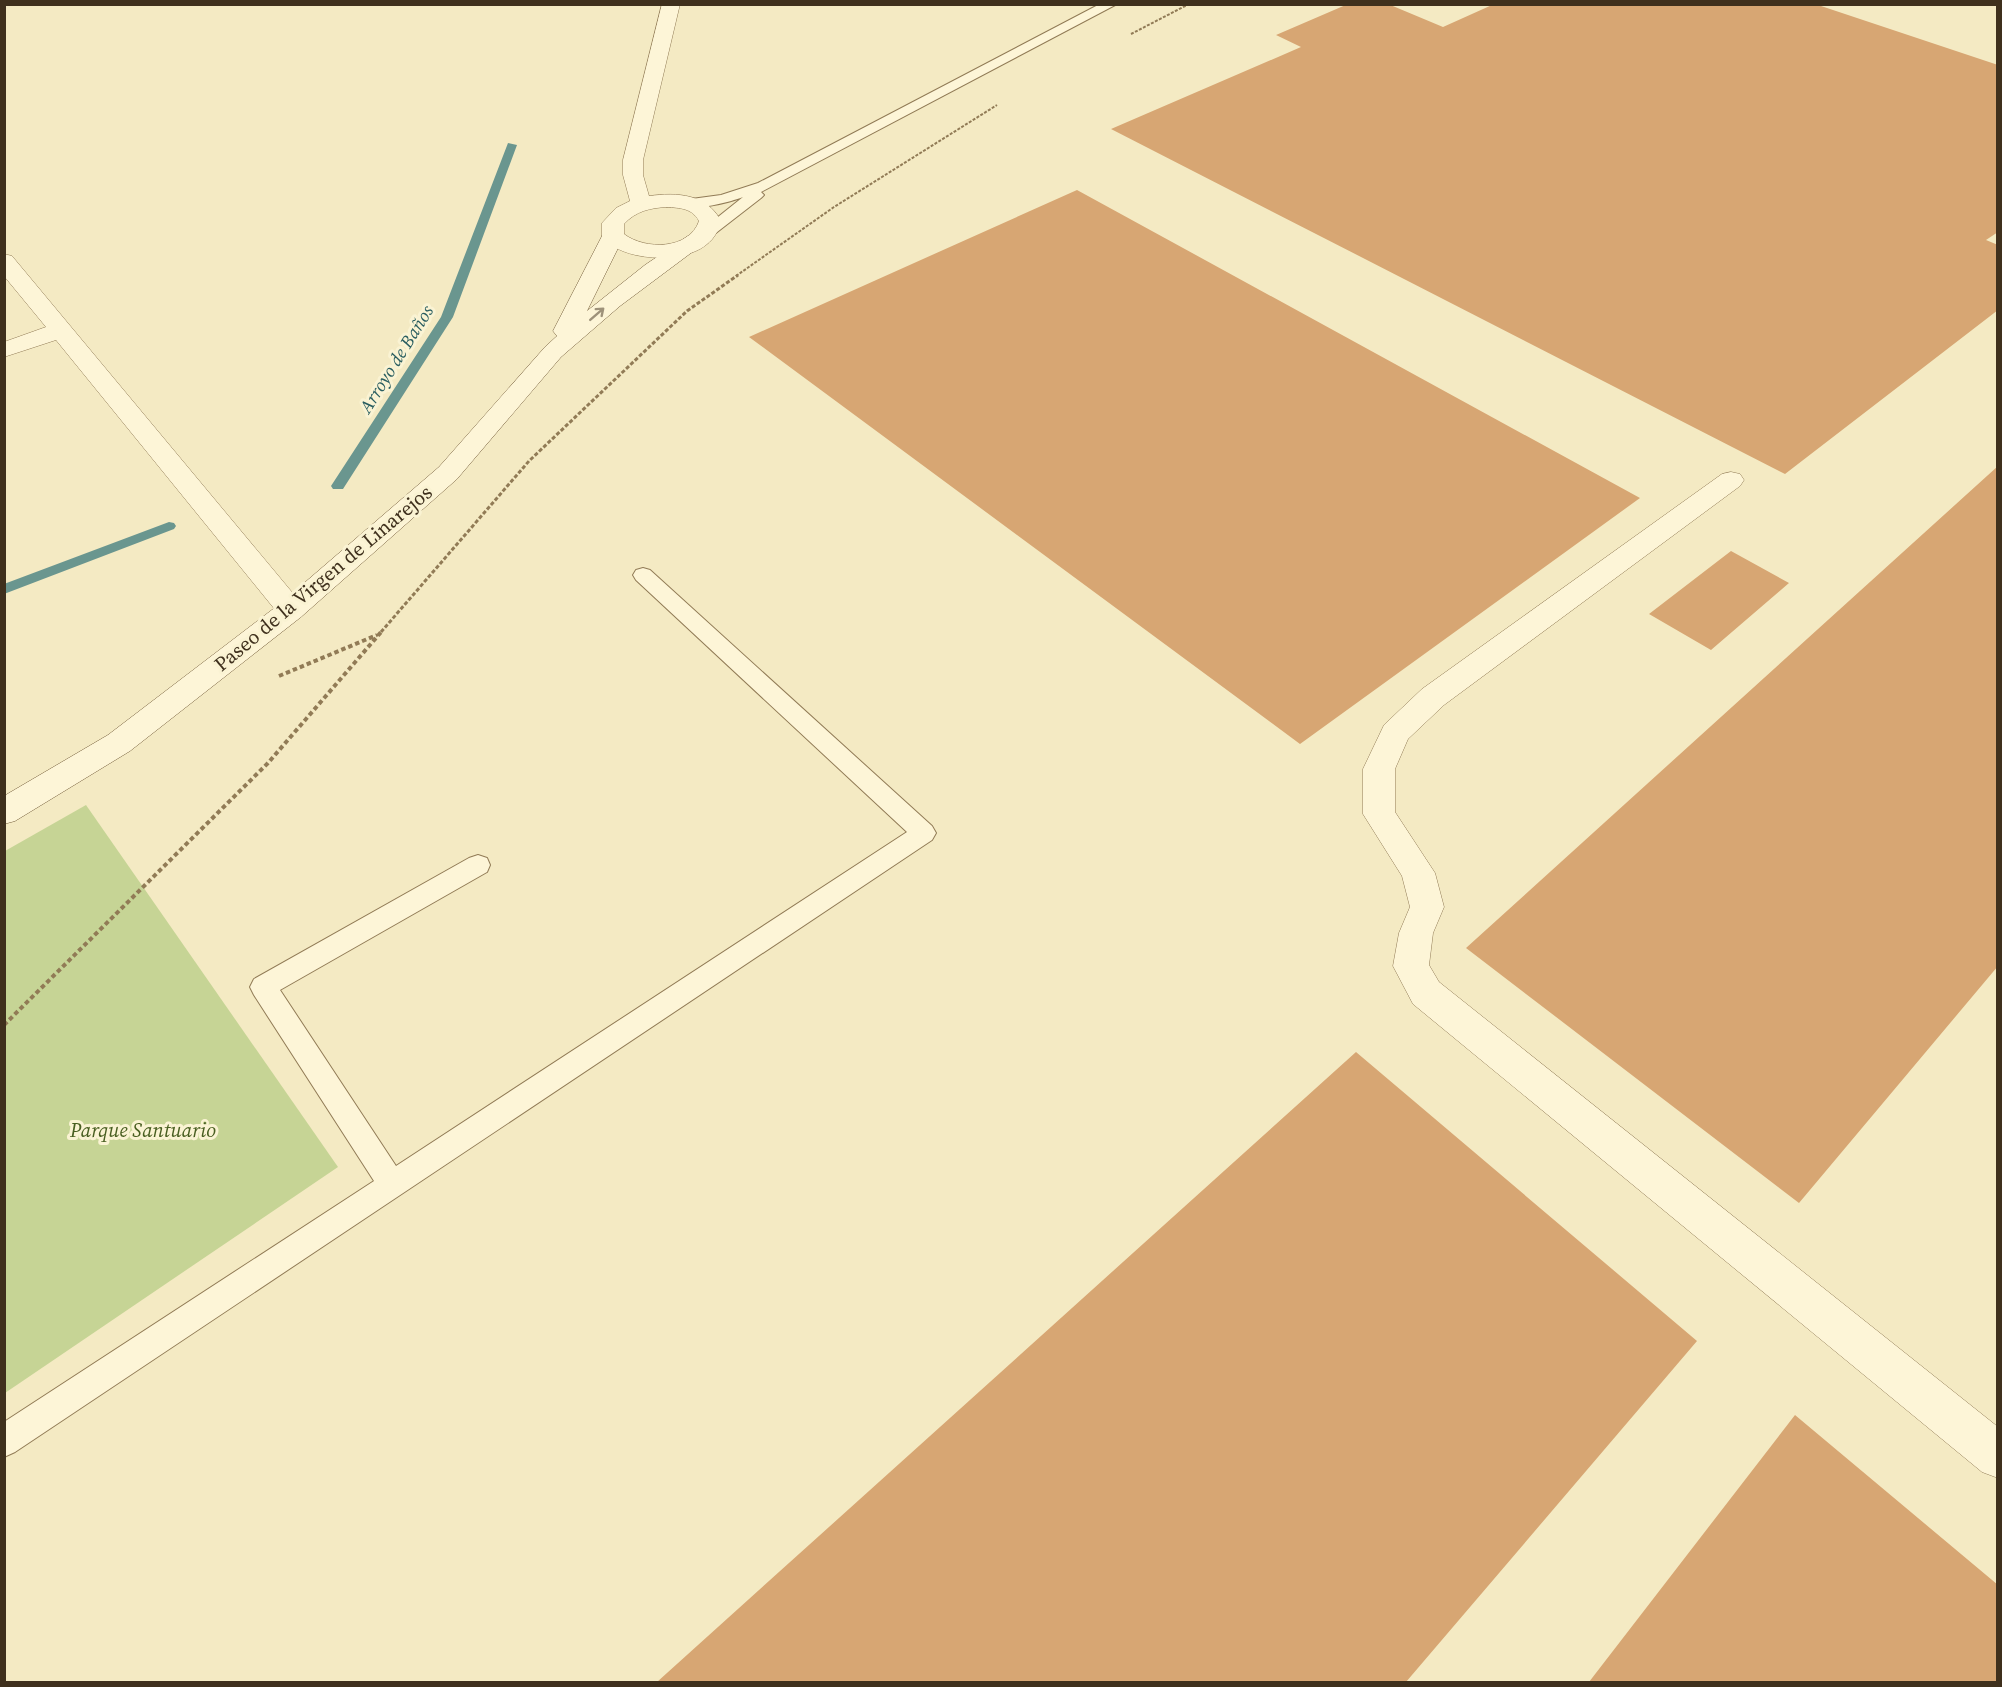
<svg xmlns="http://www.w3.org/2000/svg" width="2002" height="1687" viewBox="0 0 2002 1687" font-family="'Source Serif 4',serif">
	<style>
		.green { fill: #c6d495 }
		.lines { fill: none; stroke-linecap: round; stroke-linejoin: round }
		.stream { fill: #6a968f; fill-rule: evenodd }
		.building { fill: #d7a673 }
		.lane-casing { stroke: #917b56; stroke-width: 2 }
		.street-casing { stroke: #917b56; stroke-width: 1 }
		.secondary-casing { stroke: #735c3a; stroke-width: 1 }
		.path-far2 { stroke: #917b56; stroke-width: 2; stroke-dasharray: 3 1.5; stroke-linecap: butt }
		.path-far1 { stroke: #917b56; stroke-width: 3; stroke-dasharray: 4 2; stroke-linecap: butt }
		.path { stroke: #917b56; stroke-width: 4; stroke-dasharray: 4.5 3; stroke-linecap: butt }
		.lane { fill: #fdf5d7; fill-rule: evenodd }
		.street { fill: #fdf5d7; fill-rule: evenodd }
		.secondary { fill: #fdf5d7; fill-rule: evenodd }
		.oneway { stroke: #9e927a }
		.labels { text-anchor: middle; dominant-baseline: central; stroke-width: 6; stroke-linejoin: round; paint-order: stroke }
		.far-water-label { font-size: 18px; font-style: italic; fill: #2a5e60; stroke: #faf3d3 }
		.street-label { font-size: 20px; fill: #3f301d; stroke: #faf3d3 }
		.park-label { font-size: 20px; font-style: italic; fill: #485e20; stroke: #faf3d3 }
	</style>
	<rect width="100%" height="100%" fill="#f4eac3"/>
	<path class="green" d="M86,805L338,1167L5,1393V851Z"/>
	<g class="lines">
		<path class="stream" d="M508,143L517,145L453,317L343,489H333L331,486L441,317Z
			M169,522L174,523L176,526L174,529L4,594V584Z"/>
	</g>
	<path class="building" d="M1348,4H1388L1443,27L1492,5H1818L1998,65V232L1986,240L1998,245V310L1785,474L1111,129L1301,47L1276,35Z
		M1077,190L1640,498L1300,744L749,337Z
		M1998,466V966L1799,1203L1466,948Z
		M1731,551L1789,583L1711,650L1649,614Z
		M1356,1052L1697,1341L1406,1682H657Z
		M1795,1415L1998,1585V1682H1589Z"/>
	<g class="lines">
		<defs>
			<path id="lane" d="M1100,4H1117L761,192L764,195L761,198L712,236H700L698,233L743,197C730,202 691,213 681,203L684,200L721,195L758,183Z
				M643,568L650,570L932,826L936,833L932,840L15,1452L4,1457V1422L374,1181L254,995L250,987L254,979L469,858L478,855L487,858L490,865L487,872L280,990L396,1166L907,832L636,580L633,575L636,570Z"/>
			<path id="street" d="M662,4H680L643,160V175L649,196C677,192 707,194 721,221C718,231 715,238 706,245C683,264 620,262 602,236V223L616,208L630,201L623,175V160ZM667,207C680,208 692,208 699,221C689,250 645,250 624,234V224C636,211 650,208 667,207Z
				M4,254L12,256L301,603L305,610L301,617L291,620L281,617L56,340L4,357V342L46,327L4,276Z
				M1731,472L1740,474L1744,480L1740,486L1444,705L1408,739L1395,769V812L1435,873L1444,907L1433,933L1429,965L1439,982L1998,1427V1478L1982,1472L1413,1004L1393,966L1399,933L1410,907L1402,876L1363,814V769L1384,725L1422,689L1722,474Z"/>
			<path id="secondary" d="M613,229L621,231L624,236L587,311L645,265L688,236L696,234L704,236L707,241L620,306L561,357L457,479L301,617L130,751L15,821L4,824V796L108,735L281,603L439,467L545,347L557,336L553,331L602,236L605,231Z"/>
		</defs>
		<use href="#lane" class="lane-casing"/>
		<use href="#street" class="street-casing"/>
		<use href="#secondary" class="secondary-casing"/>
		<path class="path-far2" d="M1131,34L1189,4
			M736,276L834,207L997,105"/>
		<path class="path-far1" d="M381,632L529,461L687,311L738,275"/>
		<path class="path" d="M279,676L377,635
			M4,1025L268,763L382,631"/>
		<use href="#lane" class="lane"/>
		<use href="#street" class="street"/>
		<use href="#secondary" class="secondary"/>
	</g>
	<defs><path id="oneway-shaft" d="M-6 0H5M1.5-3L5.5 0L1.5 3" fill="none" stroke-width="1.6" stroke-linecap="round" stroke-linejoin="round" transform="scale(1.5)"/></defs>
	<use class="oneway" href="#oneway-shaft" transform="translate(597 314) rotate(-41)"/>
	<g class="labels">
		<g class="far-water-label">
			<text transform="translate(396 359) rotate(-58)">Arroyo de Baños</text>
		</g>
		<g class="street-label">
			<text transform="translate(323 578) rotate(-40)">Paseo de la Virgen de Linarejos</text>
		</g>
		<g class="park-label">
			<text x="143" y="1130">Parque Santuario</text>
		</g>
	</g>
	<rect width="2002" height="1687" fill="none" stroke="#3f301d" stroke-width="12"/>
</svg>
